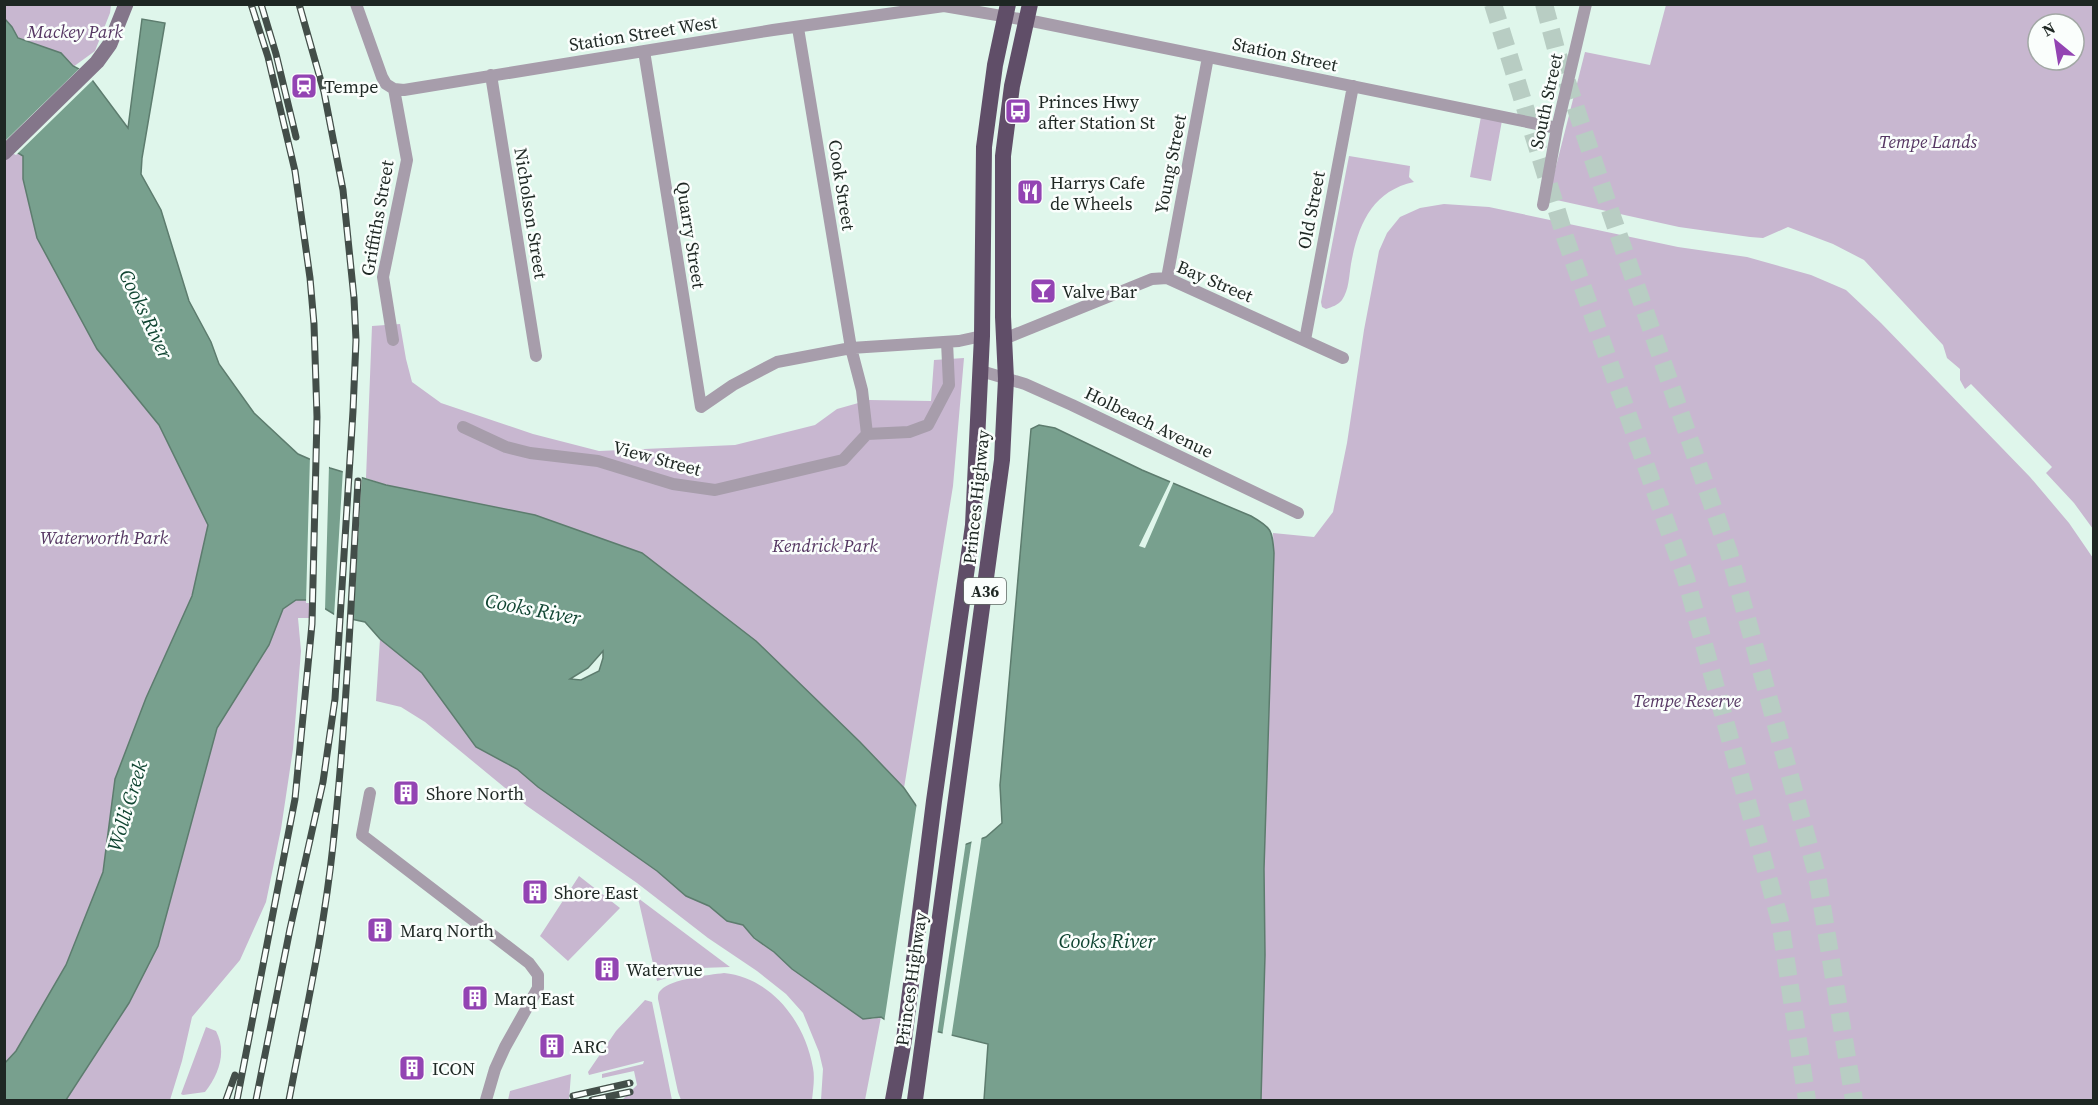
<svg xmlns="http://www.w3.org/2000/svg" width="2098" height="1105" viewBox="0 0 2098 1105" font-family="'Source Serif 4',serif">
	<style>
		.green { fill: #c8b7d0; fill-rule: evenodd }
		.water { fill: #78a08e; stroke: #5d7c6e; stroke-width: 1.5; fill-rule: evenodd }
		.pier { fill: #dff6eb }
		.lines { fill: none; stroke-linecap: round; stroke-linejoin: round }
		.motorway-tunnel { stroke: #b8cdc3; stroke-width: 18; stroke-dasharray: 18 9; stroke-linecap: butt }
		.minor { stroke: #a79dab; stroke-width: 12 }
		.secondary { stroke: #84768a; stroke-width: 15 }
		.trunk { stroke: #604e68; stroke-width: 16 }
		.rail-casing { stroke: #434e49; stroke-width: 7 }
		.rail { stroke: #fafefc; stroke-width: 4.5; stroke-dasharray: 14; stroke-linecap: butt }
		.labels { text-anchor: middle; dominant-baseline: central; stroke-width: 5; stroke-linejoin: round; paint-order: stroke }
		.shield { fill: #fafefc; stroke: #606864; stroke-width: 1.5 }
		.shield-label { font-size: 16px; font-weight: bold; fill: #1e2723 }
		.park-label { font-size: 18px; font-style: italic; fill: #553662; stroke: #fafefc }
		.street-label { font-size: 18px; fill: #1e2723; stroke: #fafefc }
		.poi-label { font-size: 18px; fill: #1e2723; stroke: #fafefc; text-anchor: start }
		.water-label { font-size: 20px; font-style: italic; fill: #0f4431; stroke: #fafefc }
	</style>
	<rect width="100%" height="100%" fill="#dff6eb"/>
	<path class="green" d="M5,5H111L110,13L95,51L73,67L61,53L18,38L12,27L5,19Z
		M1666,5H2093V529L2074,503L2046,473L2052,467L1971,384L1965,389L1960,380V369L1947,358L1943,345L1864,260L1833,244L1788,227L1763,238L1750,237L1679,227L1552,199L1549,194L1585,52L1650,65ZM2038,24H2074V60H2038Z
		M1482,111L1503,115L1491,181L1470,177Z
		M5,145L23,156V179L37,238L97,349L159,425L208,525L192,596L146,698L115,779L103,872L66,965L16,1051L5,1064Z
		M1349,156L1410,166L1409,177L1414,182C1372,191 1358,225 1351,264C1349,276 1349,290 1342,300C1338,305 1332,307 1326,309L1322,307L1321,302Z
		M1444,204L1489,207L1678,247L1747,257L1811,275L1846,290L1881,323L2030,477L2069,523L2093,558V1100H1261L1265,955L1264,869L1274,553L1273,533L1314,537L1333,512L1347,443L1364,330L1379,251L1387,233L1400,217L1420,208Z
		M400,324L406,359L412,382L441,403L533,434L599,451L735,445L815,425L837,409L869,400L931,401L934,360L964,358L953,486L904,788L860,742L642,553L535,515L386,485L366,478L372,326Z
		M296,600H311L310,618H298L301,651L293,749L281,829L266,902L240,960L192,1017L182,1061L170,1100H66L129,1003L188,830L217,728L269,645L283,609Z
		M380,639L422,673L476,747L517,769L538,787L657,871L686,896L710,906L727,921L743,925L754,939L774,952L808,981L872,1019L881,1017L865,1100H821L823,1069L819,1052L803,1013L786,994L757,971L708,938L637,883L527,806L425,722L401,707L376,701Z
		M579,876L620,908L568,961L540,936Z
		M638,898L730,967L700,968L657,981Z
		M724,973C772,978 805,1022 813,1068C815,1078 813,1090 812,1100H681L678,1092L658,999C658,995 658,993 661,990C671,979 709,975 724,973Z
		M645,1000L652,1002L672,1100H622L637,1085L634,1071L602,1078V1074L643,1064L644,1061L589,1075L588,1072L616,1031Z
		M206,1027L216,1031C227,1052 219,1074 205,1092L183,1095L181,1094Z
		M571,1074L569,1100H508L510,1091Z"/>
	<path class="water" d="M5,19L12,27L18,38L61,53L73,66L87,73L128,128L142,19L165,23L142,158L141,174L161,210L189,301L211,342L219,364L254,413L298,454L330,468L386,485L535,515L642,553L756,641L860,742L904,788L937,836L964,845L986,837L1002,823L1000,785L1031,429L1039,425L1055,428L1142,470L1251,516C1272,528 1272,530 1274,553L1264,869L1265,955L1261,1100H984L988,1044L927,1029L898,1028L881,1017L863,1019L792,969L774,952L754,938L743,925L727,921L709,906L686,896L657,871L538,787L517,769L476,747L422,673L380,639L365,622L337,616L311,600H296L283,609L269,645L217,728L158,946L129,1003L66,1100H5L4,1064L16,1051L66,965L103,872L115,779L146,698L192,596L208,525L159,425L97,349L37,238L23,179V156L5,145ZM603,651V658L599,671L581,680L570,679L588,668Z"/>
	<path class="pier" d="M81,67L94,79L16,155L4,149L5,141Z
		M310,456L329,465L325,611L311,603H306Z
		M343,469L362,474L353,622L334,617Z
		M1171,480L1174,481L1145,548L1139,546Z
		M917,802L938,833L966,841L937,1036L926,1032L897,1031L884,1023Z
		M982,835L951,1039L942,1037L972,839Z"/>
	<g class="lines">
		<path class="motorway-tunnel" d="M1493,4L1565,237L1686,579L1780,921L1807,1100
			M1544,4L1556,49L1612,216L1729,553L1817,875L1854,1100"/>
		<path class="minor" d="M356,4L382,77L386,84L394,89L407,160L383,277L393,340
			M798,28L851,348L862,390L867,434
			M644,51L701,407L733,385L777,362L851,348L959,341L982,336
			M491,75L536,356
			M394,89L404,90L773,30L944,6L1037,22L1557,128
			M1543,205L1557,128L1586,4
			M1167,278L1208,57
			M1004,339L1152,279L1167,278L1343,358
			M1305,340L1353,86
			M981,371L1025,384L1072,405L1298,513
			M463,427L506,447L530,453L598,461L673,484L715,490L843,460L867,434L909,432L928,425L949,385L947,342
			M370,793L362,835L529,963L538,975V988L505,1047L495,1069L486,1100"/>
		<path class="secondary" d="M4,153L97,62L110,44L126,4"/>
		<path class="trunk" d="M893,1100L904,1040L934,801L973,525L982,336L984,147L995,65L1008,4
			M915,1100L1002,460L1006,379L1003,317V156L1012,86L1030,4"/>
		<defs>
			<path id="rail" d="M261,4L276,54L296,137
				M573,1096L630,1083
				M226,1100L235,1075
				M237,1100L295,799L312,624L317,417L314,324L310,278L295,171L268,57L251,4
				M256,1100L290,929L323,782L335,699L353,411L356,340L354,298L343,190L324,92L299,4
				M289,1100C305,1016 324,931 333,845C346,724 351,603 358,481
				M592,1100L630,1092"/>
		</defs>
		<use href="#rail" class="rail-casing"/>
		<use href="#rail" class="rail"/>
	</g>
	<defs>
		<symbol id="station-square" viewBox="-11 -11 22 22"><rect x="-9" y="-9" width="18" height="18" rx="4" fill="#9344b3" stroke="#fafefc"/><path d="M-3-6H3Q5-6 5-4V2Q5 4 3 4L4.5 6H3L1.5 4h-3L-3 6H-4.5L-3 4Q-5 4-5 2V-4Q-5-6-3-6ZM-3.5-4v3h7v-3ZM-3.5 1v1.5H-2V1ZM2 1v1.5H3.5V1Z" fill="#fff"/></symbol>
		<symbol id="bus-square" viewBox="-11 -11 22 22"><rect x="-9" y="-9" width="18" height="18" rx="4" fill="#9344b3" stroke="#fafefc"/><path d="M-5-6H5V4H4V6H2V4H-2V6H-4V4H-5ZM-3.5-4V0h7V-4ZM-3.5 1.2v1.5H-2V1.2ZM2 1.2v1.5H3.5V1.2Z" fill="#fff"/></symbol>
		<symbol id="restaurant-square" viewBox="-11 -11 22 22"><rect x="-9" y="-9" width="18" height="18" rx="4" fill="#9344b3" stroke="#fafefc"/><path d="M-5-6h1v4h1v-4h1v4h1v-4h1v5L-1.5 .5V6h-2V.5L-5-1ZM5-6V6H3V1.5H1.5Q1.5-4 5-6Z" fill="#fff"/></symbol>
		<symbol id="bar-square" viewBox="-11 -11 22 22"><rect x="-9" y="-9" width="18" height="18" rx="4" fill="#9344b3" stroke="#fafefc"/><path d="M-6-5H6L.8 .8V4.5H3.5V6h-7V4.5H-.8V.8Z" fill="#fff"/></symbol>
		<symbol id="building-square" viewBox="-11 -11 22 22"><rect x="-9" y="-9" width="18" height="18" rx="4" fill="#9344b3" stroke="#fafefc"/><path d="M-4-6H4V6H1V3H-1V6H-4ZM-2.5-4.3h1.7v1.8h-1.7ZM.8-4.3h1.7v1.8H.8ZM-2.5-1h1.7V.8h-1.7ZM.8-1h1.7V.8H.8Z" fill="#fff"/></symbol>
	</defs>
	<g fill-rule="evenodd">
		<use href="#station-square" x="289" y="71" width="30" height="30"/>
		<use href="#bus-square" x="1003" y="96" width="30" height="30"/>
		<use href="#restaurant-square" x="1015" y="177" width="30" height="30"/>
		<use href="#bar-square" x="1028" y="276" width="30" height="30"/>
		<use href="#building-square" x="391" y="778" width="30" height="30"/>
		<use href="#building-square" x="520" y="877" width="30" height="30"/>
		<use href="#building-square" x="365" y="915" width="30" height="30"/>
		<use href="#building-square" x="592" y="954" width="30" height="30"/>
		<use href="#building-square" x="460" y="983" width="30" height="30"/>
		<use href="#building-square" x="537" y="1031" width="30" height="30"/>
		<use href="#building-square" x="397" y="1053" width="30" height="30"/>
	</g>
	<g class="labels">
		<rect class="shield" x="964" y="578" width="42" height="26" rx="4.5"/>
		<g class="shield-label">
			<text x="985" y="591">A36</text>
		</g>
		<g class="park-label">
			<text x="75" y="31">Mackey Park</text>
			<text x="1928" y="141">Tempe Lands</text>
			<text x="104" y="537">Waterworth Park</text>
			<text x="825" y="545">Kendrick Park</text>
			<text x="1687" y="700">Tempe Reserve</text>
		</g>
		<g class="street-label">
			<text transform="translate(643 33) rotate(-9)">Station Street West</text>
			<text transform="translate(1285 54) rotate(12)">Station Street</text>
			<text transform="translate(1546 101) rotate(-78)">South Street</text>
			<text transform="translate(1170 164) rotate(-79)">Young Street</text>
			<text transform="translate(842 185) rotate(81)">Cook Street</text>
			<text transform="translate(1311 210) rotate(-79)">Old Street</text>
			<text transform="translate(531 213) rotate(81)">Nicholson Street</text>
			<text transform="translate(377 218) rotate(-80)">Griffiths Street</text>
			<text transform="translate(691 235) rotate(81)">Quarry Street</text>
			<text transform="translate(1215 281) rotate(23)">Bay Street</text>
			<text transform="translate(1149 422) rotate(26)">Holbeach Avenue</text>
			<text transform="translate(657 458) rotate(15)">View Street</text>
			<text transform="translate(976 497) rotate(-84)">Princes Highway</text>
			<text transform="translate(911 979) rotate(-82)">Princes Highway</text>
		</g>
		<g class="poi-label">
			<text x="324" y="86">Tempe</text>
			<text x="1038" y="101">Princes Hwy<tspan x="1038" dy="21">after Station St</tspan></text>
			<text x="1050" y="182">Harrys Cafe<tspan x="1050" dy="21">de Wheels</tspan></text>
			<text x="1062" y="291">Valve Bar</text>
			<text x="426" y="793">Shore North</text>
			<text x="554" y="892">Shore East</text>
			<text x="400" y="930">Marq North</text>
			<text x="626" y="969">Watervue</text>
			<text x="494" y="998">Marq East</text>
			<text x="572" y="1046">ARC</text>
			<text x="432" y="1068">ICON</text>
		</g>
		<g class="water-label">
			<text transform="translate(146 314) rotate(64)">Cooks River</text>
			<text transform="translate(533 609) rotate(11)">Cooks River</text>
			<text transform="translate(127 806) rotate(-73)">Wolli Creek</text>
			<text x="1107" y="941">Cooks River</text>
		</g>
	</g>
	<rect width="2098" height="1105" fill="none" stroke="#1e2723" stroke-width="12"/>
	<g transform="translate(2056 42) rotate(330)"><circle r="28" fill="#fafefc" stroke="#a2a8a5" stroke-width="1.5"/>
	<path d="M0-4.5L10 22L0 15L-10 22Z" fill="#9344b3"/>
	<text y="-9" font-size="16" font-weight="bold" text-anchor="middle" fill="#1e2723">N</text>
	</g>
</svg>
